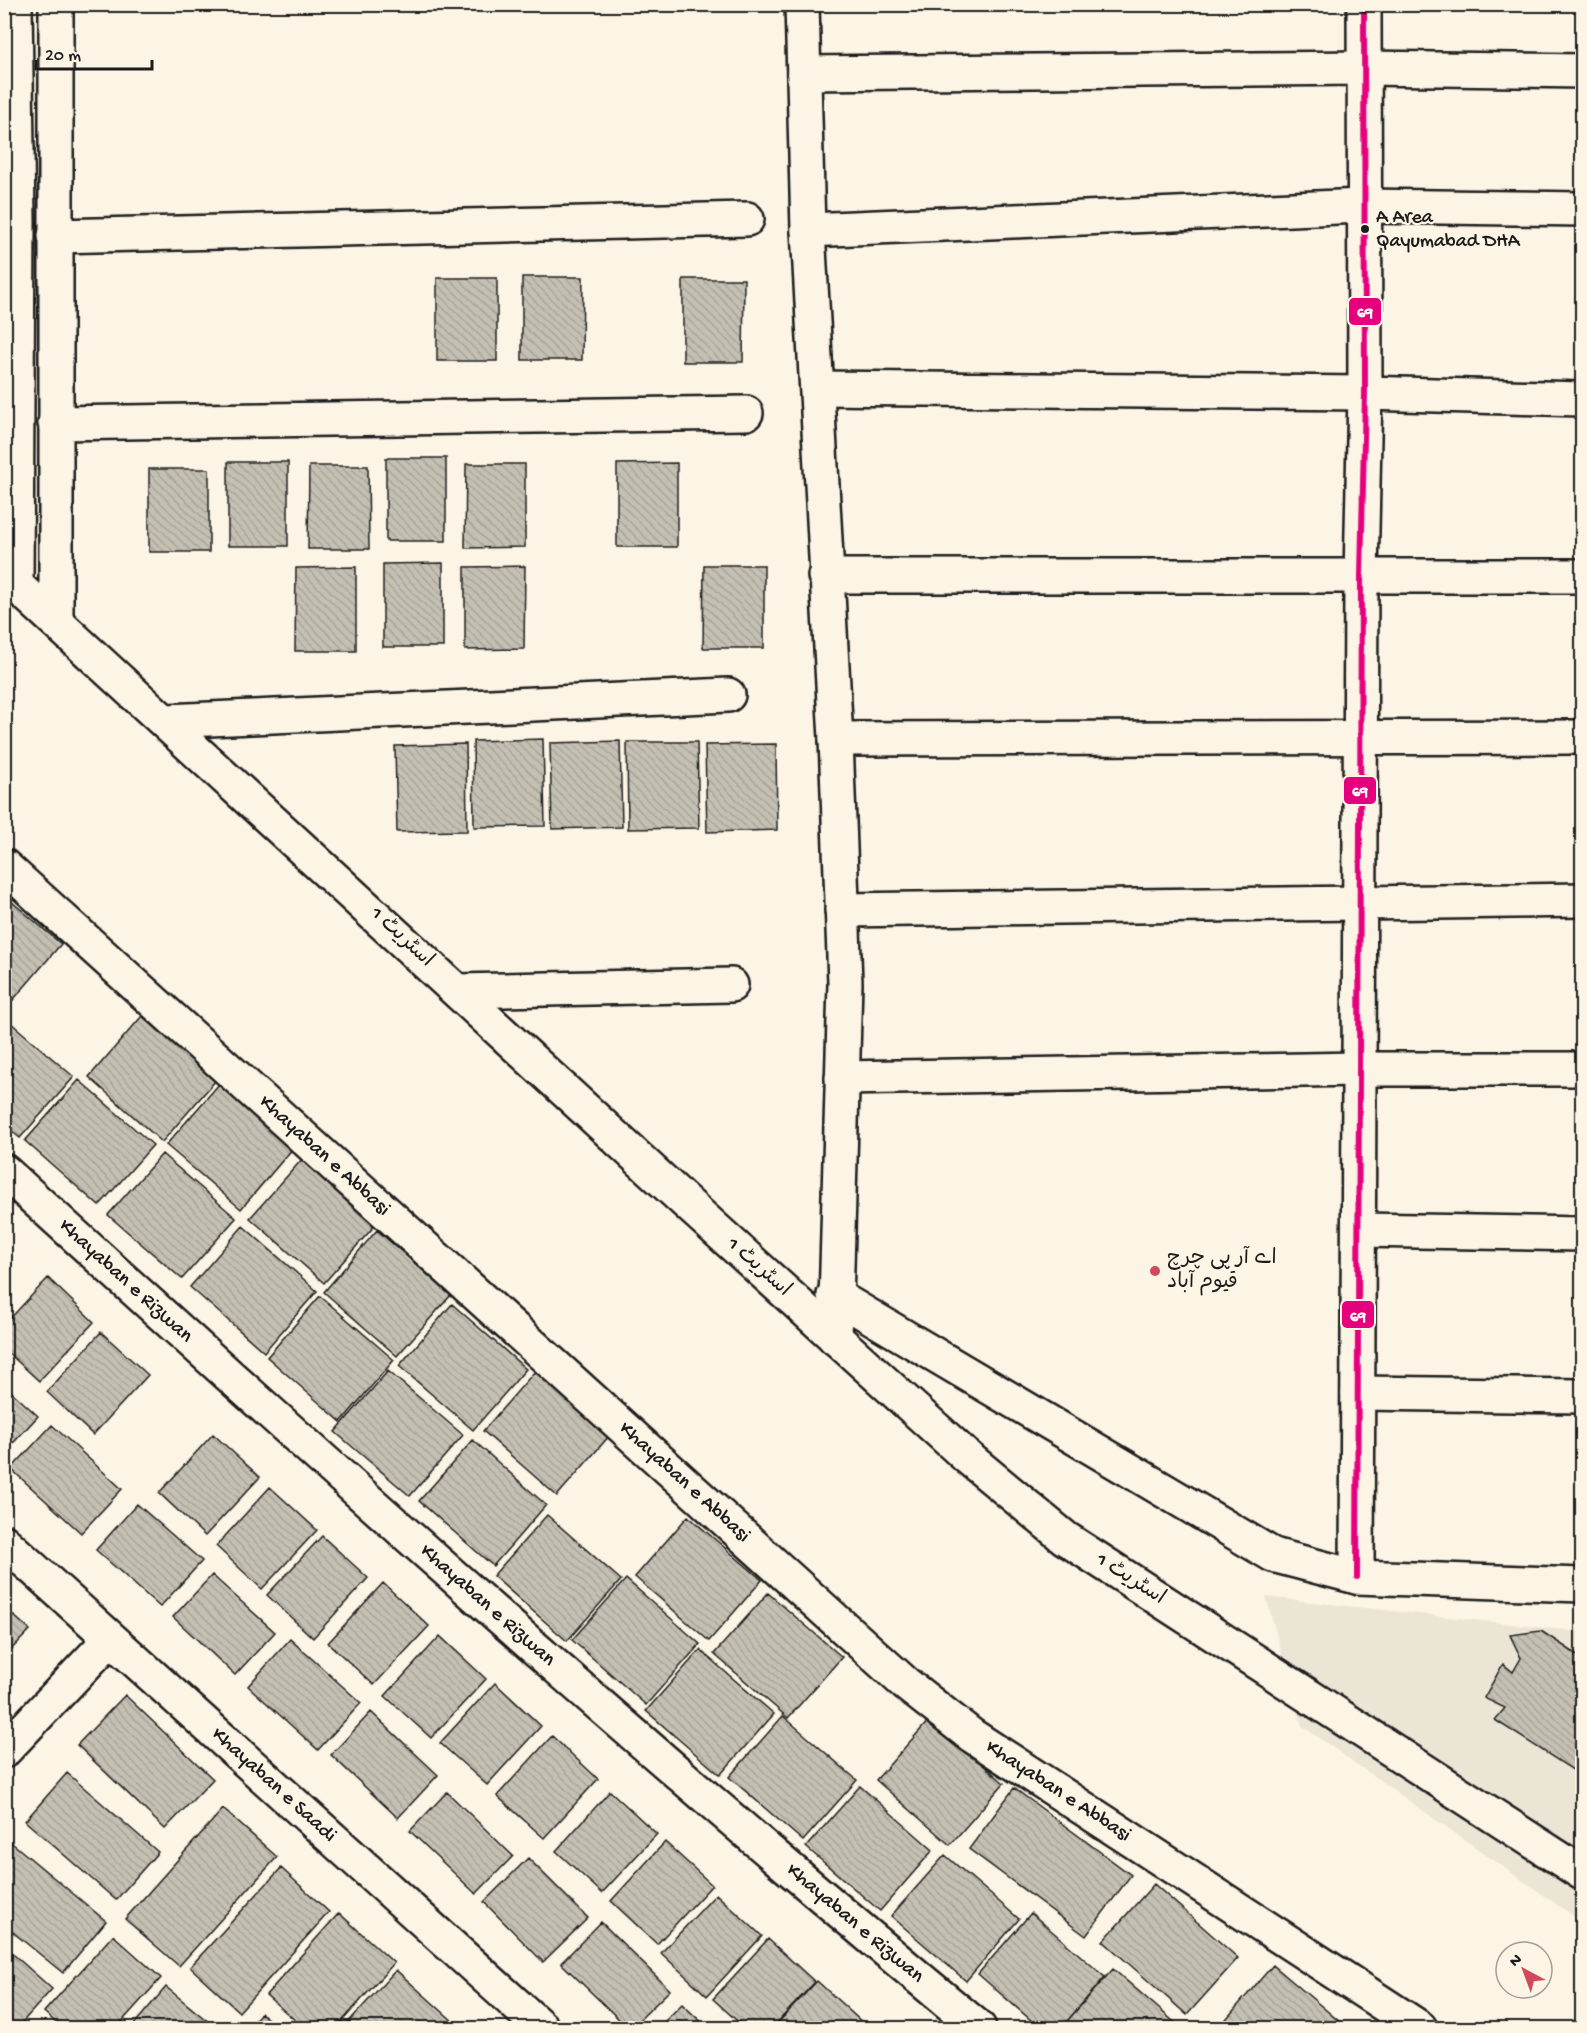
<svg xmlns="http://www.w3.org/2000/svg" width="1587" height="2033" viewBox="0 0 1587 2033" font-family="'Gochi Hand','Playpen Sans Arabic',sans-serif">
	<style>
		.built { fill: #ebe5d6 }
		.building { fill: url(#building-back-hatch); stroke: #1c1c1c; stroke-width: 1.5 }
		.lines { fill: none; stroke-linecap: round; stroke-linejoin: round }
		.street-casing { stroke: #1c1c1c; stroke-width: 38 }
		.secondary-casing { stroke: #1c1c1c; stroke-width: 38 }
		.street { stroke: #fcf5e5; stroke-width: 33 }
		.secondary { stroke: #fcf5e5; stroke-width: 33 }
		.bus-1-casing { stroke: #fcf5e5; stroke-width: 10 }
		.bus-1 { stroke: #e5007d; stroke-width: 6 }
		.bus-dot { fill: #1c1c1c; stroke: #fcf5e5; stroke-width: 2 }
		.poi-dot { fill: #d1495b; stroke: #fcf5e5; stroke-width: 2 }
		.labels { text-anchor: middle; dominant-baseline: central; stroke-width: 4.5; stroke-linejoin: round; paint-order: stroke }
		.bus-label { font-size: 20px; fill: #1c1c1c; stroke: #fcf5e5; text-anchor: start }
		.street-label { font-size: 21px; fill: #1c1c1c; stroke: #fcf5e5 }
		.poi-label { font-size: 21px; fill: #1c1c1c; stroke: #fcf5e5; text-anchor: start }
		.line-badge { stroke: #fcf5e5; stroke-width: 2 }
		.badge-label { font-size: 16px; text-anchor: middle; font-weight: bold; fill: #fff }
	</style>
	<defs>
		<pattern id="building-back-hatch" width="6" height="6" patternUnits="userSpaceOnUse" patternTransform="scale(1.5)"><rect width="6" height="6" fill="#c4c0b3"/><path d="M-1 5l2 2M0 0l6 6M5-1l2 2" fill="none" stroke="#a8a499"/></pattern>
	</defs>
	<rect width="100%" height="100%" fill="#fcf5e5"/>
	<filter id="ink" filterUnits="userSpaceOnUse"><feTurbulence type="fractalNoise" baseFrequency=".0167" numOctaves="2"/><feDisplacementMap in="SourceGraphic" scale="12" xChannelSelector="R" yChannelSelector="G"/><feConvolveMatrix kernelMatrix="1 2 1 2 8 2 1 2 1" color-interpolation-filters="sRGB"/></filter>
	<g filter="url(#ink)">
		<path class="built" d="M1266,1597L1582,1632V1922L1302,1726Z"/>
		<path class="building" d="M522,277H583L582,360H522Z
			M437,278H497V361H437Z
			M683,279H744L743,362H683Z
			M386,458H446V541H386Z
			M228,462H288V546H228Z
			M677,463V547H617V464Z
			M466,464H525V547L465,548Z
			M309,466H368L369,549H308Z
			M149,469H209V552H149Z
			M443,563V647H383V564Z
			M704,565H764V648H703Z
			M525,566L524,649L465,650V567Z
			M356,567V651H295L296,568Z
			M543,739L545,826L474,827L473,741Z
			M620,741L622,827L552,829L550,743Z
			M627,742H697L699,828L628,829Z
			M466,744L467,831L397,832L395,746Z
			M776,744L777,830L707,832L705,745Z
			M4,895L61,944L8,1006L4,1003Z
			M142,1016L216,1080L162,1142L89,1077Z
			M4,1017L74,1077L20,1138L4,1125Z
			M79,1080L153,1145L99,1206L25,1141Z
			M220,1083L294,1147L241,1209L166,1145Z
			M162,1154L236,1218L182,1279L108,1215Z
			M304,1157L378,1222L324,1283L250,1218Z
			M243,1226L317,1291L264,1352L190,1287Z
			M377,1230L451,1295L397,1356L324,1292Z
			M48,1278L94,1322L39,1381L4,1349V1325Z
			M320,1296L394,1360L341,1422L267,1357Z
			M452,1304L526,1369L473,1430L399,1366Z
			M101,1332L148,1375L93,1435L47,1392Z
			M536,1370L610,1435L557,1496L483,1431Z
			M388,1371L463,1435L410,1496L335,1432Z
			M4,1385L38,1416L4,1453Z
			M52,1425L122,1489L81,1533L11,1469Z
			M213,1434L260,1477L205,1536L159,1493Z
			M473,1440L546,1505L493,1566L419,1501Z
			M270,1487L317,1530L262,1589L216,1546Z
			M137,1504L202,1561L160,1607L96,1550Z
			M547,1515L621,1580L567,1641L493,1576Z
			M688,1516L762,1580L709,1641L635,1577Z
			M322,1536L368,1578L313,1638L267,1595Z
			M212,1575L275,1632L235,1675L173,1617Z
			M626,1579L700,1644L646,1705L572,1640Z
			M383,1583L429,1626L374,1685L328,1643Z
			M768,1593L842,1657L788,1718L714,1654Z
			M4,1607L30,1630L4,1657Z
			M1541,1631L1582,1658V1776L1495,1720L1505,1708L1484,1698L1503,1664L1513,1672L1521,1658L1510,1635Z
			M440,1636L486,1679L431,1738L385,1696Z
			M290,1639L361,1703L318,1750L248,1686Z
			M700,1650L774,1714L720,1775L646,1711Z
			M495,1683L541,1726L487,1785L440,1743Z
			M125,1695L213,1779L165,1829L77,1745Z
			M371,1712L438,1775L398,1818L331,1755Z
			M783,1716L857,1780L803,1841L729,1777Z
			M930,1719L1004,1783L950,1845L876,1780Z
			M552,1736L598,1779L544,1838L497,1796Z
			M67,1773L158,1852L116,1900L25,1821Z
			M860,1786L933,1850L880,1911L806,1847Z
			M1014,1788L1131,1875L1086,1936L969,1849Z
			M610,1791L657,1834L602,1893L556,1851Z
			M447,1792L513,1856L476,1894L410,1831Z
			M223,1809L277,1857L179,1966L125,1919Z
			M7,1839L106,1921L63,1973L4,1925V1842Z
			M665,1842L712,1885L657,1944L611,1901Z
			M945,1855L1019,1919L966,1981L891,1916Z
			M528,1858L588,1918L543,1962L484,1902Z
			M281,1868L329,1912L239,2012L190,1967Z
			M1154,1884L1238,1958L1187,2015L1103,1941Z
			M716,1894L762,1936L707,1996L661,1953Z
			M339,1913L394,1963L336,2028H304L266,1995Z
			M1031,1913L1105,1977L1061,2028H1040L978,1974Z
			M601,1922L670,1990L631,2028H628L561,1963Z
			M113,1935L161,1978L116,2028H62L44,2012Z
			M768,1939L815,1982L772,2028H745L713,1999Z
			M4,1946L52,1989L17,2028H4Z
			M1273,1965L1347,2028H1223L1220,2026Z
			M1113,1969L1181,2028H1061Z
			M396,1970L455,2023L450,2028H343Z
			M817,1981L864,2024L860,2028H773Z
			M166,1987L216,2028H131Z
			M682,2004L708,2028H658Z
			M261,2013L278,2028H247Z"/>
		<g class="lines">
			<defs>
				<g id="street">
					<path d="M15,4L18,222L16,585"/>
					<path d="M56,4V621"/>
					<path d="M802,4L808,230L836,739L845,983L835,1338"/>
					<path d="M804,73L1363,68L1582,71"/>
					<path d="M808,230L1362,206L1582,209"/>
					<path d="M55,236L747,219"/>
					<path d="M817,388L1365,393L1582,399"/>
					<path d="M55,423L746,413"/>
					<path d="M4,574L689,1205L966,1456L1065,1538L1582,1873"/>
					<path d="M825,576H1582"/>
					<path d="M167,721L728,695"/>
					<path d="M836,739L1582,737"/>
					<path id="s1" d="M4,866L906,1684L971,1735L1420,2028"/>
					<path d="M842,910L1582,900"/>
					<path d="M458,991L731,985"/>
					<path d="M842,1078L1359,1069H1582"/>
					<path id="s2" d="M4,1171C324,1463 646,1752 979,2028"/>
					<path d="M1359,1230L1582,1234"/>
					<path d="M834,1295L1273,1555L1357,1577"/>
					<path d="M1358,1393L1582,1396"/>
					<path id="s3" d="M4,1542L542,2028"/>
					<path d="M4,1751L110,1639"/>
				</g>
				<path id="secondary" d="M1364,4L1365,393L1361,576L1357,1577L1582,1585"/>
			</defs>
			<use href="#street" class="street-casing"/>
			<use href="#secondary" class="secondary-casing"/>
			<use href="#street" class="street"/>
			<use href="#secondary" class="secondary"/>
			<defs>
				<path id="bus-1" d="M1357,1577L1361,576L1365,393L1364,4"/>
			</defs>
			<use href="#bus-1" class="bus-1-casing"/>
			<use href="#bus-1" class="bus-1"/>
		</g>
	</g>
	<circle class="bus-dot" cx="1365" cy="229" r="5"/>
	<circle class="poi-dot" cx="1155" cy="1271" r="6"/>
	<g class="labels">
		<g class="bus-label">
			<text x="1376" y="218">A Area<tspan x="1376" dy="24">Qayumabad DHA</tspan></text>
		</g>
		<g class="street-label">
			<text transform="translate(401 938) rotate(43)">اسٹریٹ 1</text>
			<text stroke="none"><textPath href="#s1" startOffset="432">Khayaban e Abbasi</textPath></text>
			<text transform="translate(758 1268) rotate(42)">اسٹریٹ 1</text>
			<text stroke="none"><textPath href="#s2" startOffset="164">Khayaban e Rizwan</textPath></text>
			<text stroke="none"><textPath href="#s1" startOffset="918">Khayaban e Abbasi</textPath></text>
			<text transform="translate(1130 1580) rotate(33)">اسٹریٹ 1</text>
			<text stroke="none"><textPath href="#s2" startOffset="650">Khayaban e Rizwan</textPath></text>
			<text stroke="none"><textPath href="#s3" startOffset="363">Khayaban e Saadi</textPath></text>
			<text stroke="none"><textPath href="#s1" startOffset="1404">Khayaban e Abbasi</textPath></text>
			<text stroke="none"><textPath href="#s2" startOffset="1136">Khayaban e Rizwan</textPath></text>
		</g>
		<g class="poi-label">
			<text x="1167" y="1259">اے آر پی چرچ<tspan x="1167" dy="24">قیوم آباد</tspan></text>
		</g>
	</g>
	<g class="line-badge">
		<rect x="1348" y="297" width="34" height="29" rx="6" fill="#e5007d"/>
		<rect x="1343" y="776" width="34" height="29" rx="6" fill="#e5007d"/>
		<rect x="1341" y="1300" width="34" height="29" rx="6" fill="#e5007d"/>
	</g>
	<g class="badge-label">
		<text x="1365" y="317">69</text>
		<text x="1360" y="796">69</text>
		<text x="1358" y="1321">69</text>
	</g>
	<rect width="1587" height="2033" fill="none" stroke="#fcf5e5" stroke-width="24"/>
	<rect x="12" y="12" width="1563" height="2009" fill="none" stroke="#1c1c1c" stroke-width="2" filter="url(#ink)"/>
	<g transform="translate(1524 1970) rotate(319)"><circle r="28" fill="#fcf5e5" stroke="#a29e95" stroke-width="1.5"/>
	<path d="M0-4.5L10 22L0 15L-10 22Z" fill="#d1495b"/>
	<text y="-9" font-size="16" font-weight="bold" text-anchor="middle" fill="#1c1c1c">N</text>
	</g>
	<path d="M36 60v9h116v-9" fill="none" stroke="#1c1c1c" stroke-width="3"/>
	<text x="45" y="60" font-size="18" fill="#1c1c1c" stroke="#fcf5e5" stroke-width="4.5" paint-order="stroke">20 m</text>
</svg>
